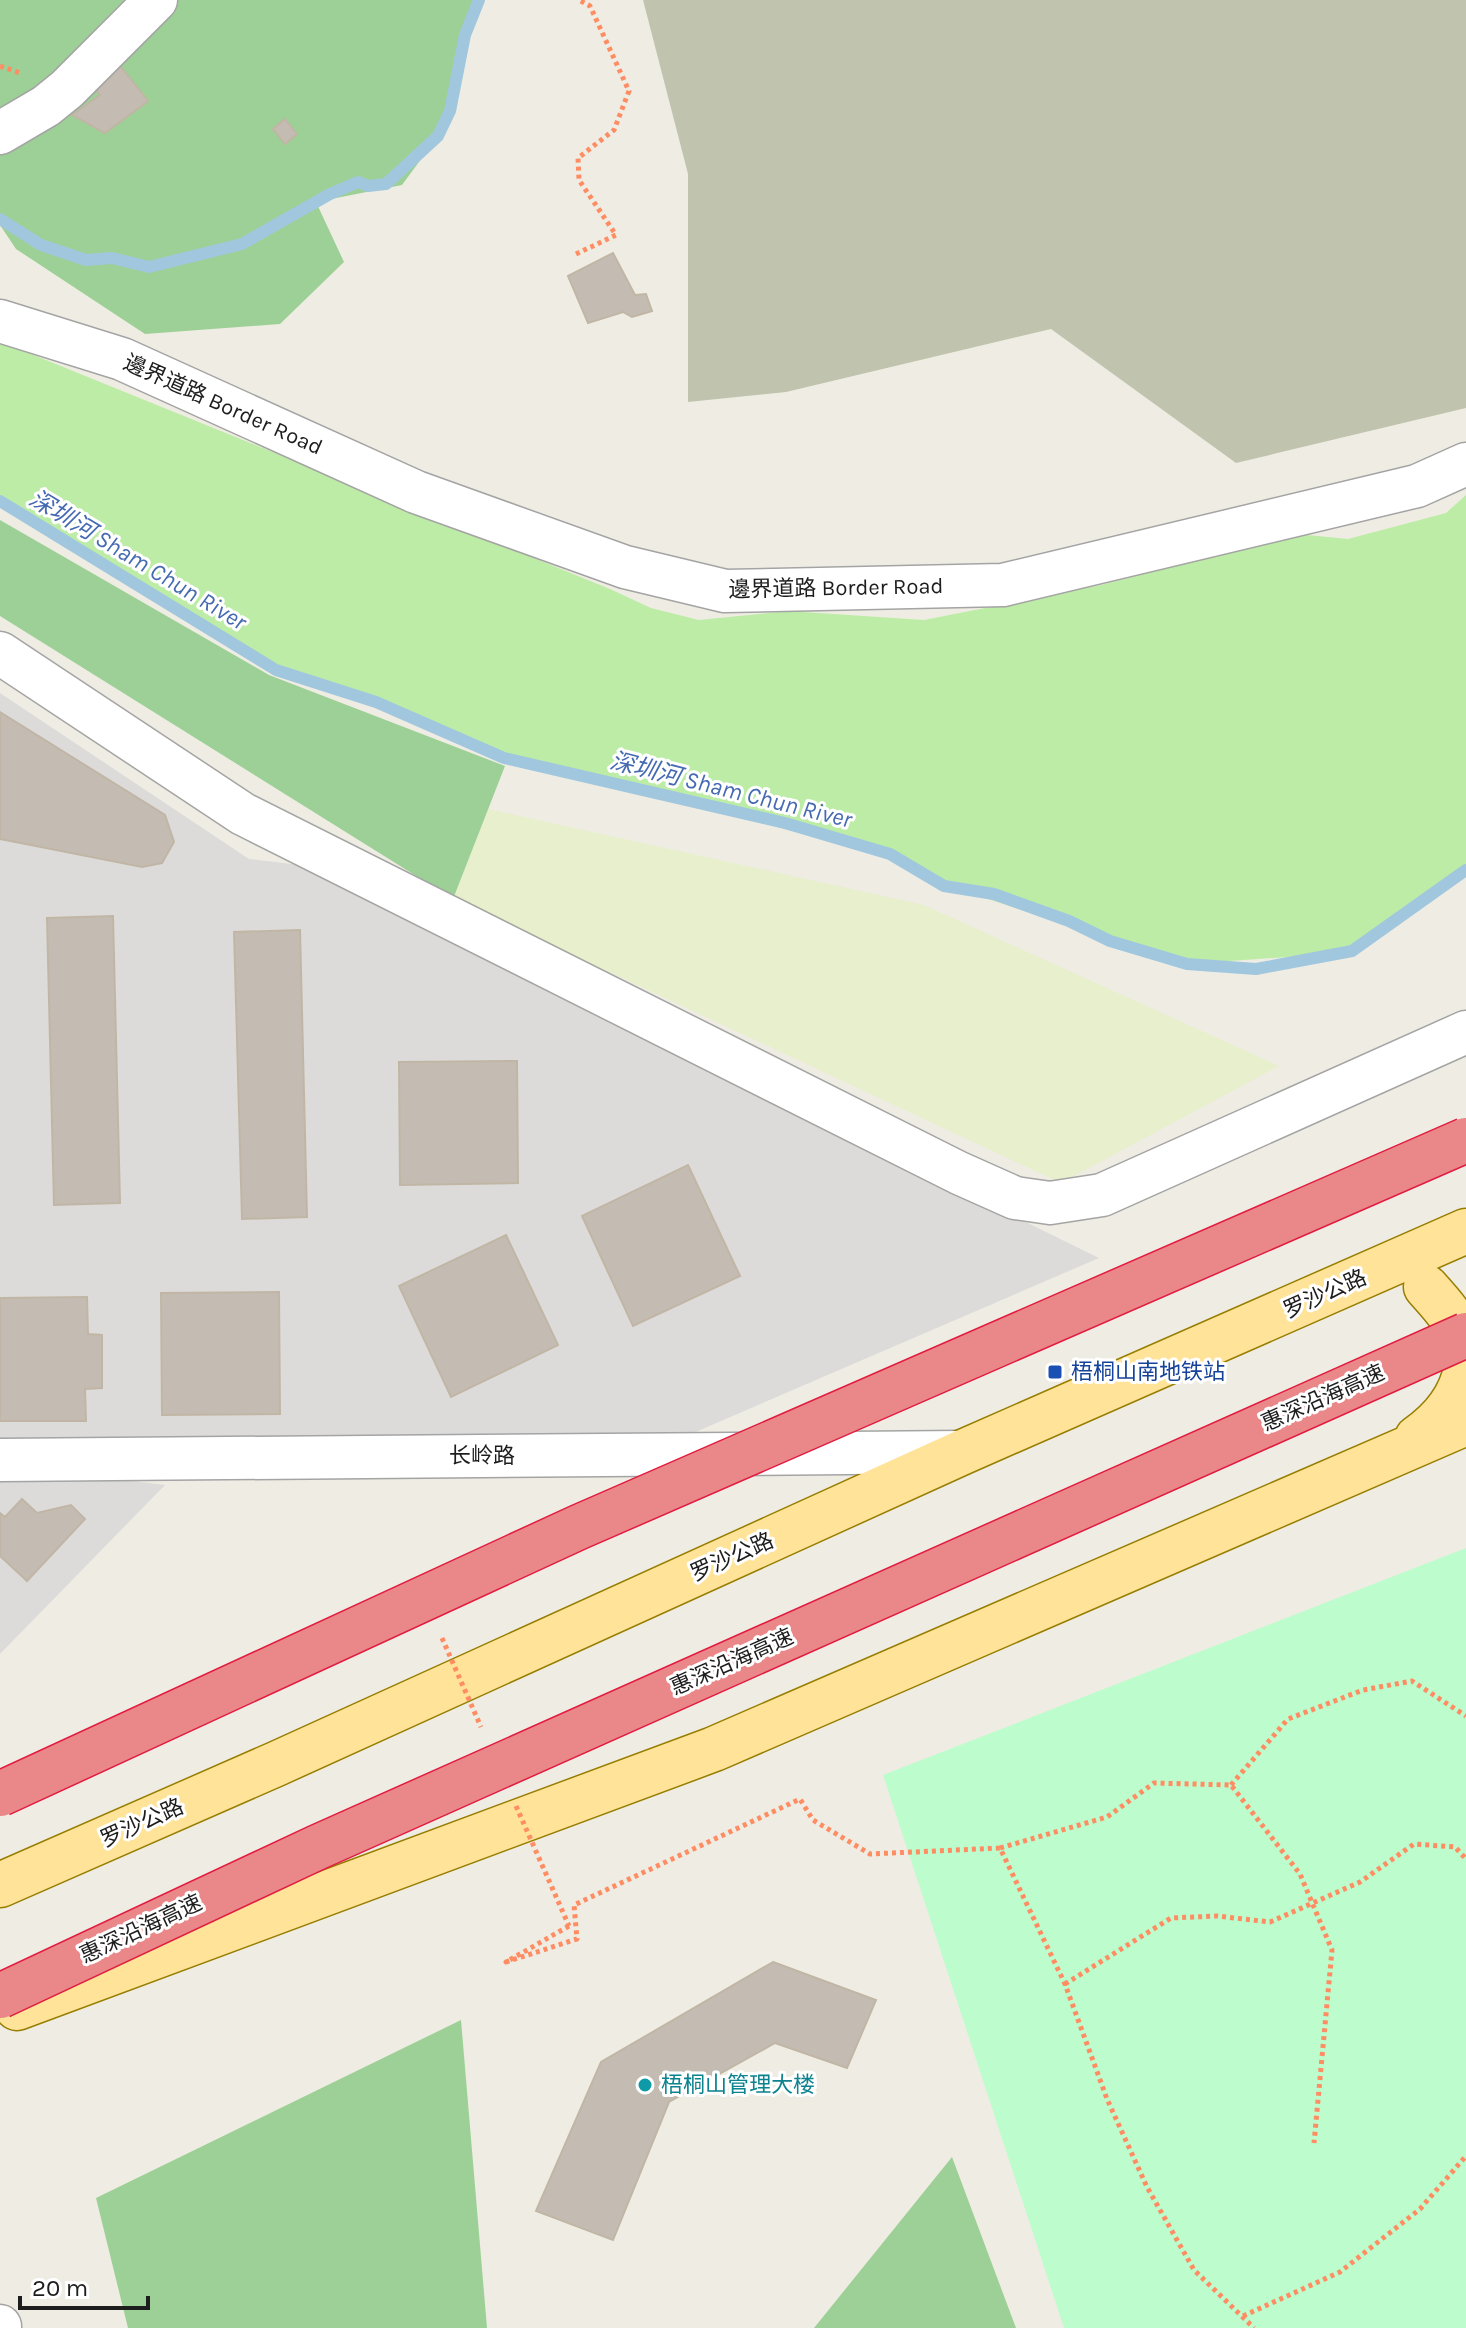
<svg xmlns="http://www.w3.org/2000/svg" width="1466" height="2328" viewBox="0 0 1466 2328" font-family="Karla,'Noto Sans SC',sans-serif">
	<style>
		.residential { fill: #dcdbda }
		.construction { fill: #c0c4ae }
		.farmland { fill: #e7efcd }
		.grass { fill: #bdeca6 }
		.forest { fill: #9dd096 }
		.park { fill: #bdfccc }
		.lines { fill: none; stroke-linecap: round; stroke-linejoin: round }
		.stream { stroke: #a1c7df; stroke-width: 12 }
		.building { fill: #c4bcb2; stroke: #c1b6a5; stroke-width: 2 }
		.minor-casing { stroke: #a4a4a4; stroke-width: 45 }
		.major-casing { stroke: #977d00; stroke-width: 47 }
		.path { stroke: #ff8d64; stroke-width: 5; stroke-dasharray: 4 4; stroke-linecap: butt }
		.minor { stroke: #fff; stroke-width: 42 }
		.major { stroke: #ffe398; stroke-width: 44 }
		.highway-bridge-casing { stroke: #e11c40; stroke-width: 47; stroke-linecap: butt }
		.path-bridge { stroke: #ff8d64; stroke-width: 5; stroke-dasharray: 4 4; stroke-linecap: butt }
		.highway-bridge { stroke: #ea8789; stroke-width: 44 }
		.transit-dot { fill: #1a4fb4; stroke: #fff; stroke-width: 3 }
		.culture-dot { fill: #0f9aa8; stroke: #fff; stroke-width: 3 }
		.labels { text-anchor: middle; dominant-baseline: central; stroke-width: 6; stroke-linejoin: round; paint-order: stroke }
		.street-label { font-size: 22px; fill: #1d1d1d; stroke: #fff }
		.transit-label { font-size: 22px; fill: #164399; stroke: #fff; text-anchor: start }
		.culture-label { font-size: 22px; fill: #0d838f; stroke: #fff; text-anchor: start }
		.water-label { font-size: 24px; font-style: italic; fill: #466ab1; stroke: #fff }
	</style>
	<rect width="100%" height="100%" fill="#efede3"/>
	<path class="residential" d="M0,693L249,859L300,865L1099,1258L691,1434L0,1439Z
		M0,1464L165,1485L0,1654Z"/>
	<path class="construction" d="M643,0H1466V408L1236,463L1051,329L786,392L688,402V174Z"/>
	<path class="farmland" d="M488,809L924,905L1279,1066L1061,1183L453,899Z"/>
	<path class="grass" d="M0,344L9,345L610,589L651,608L699,620L788,611L924,620L1101,585L1297,534L1348,539L1446,513L1466,495V874L1458,875L1343,953L1187,964L939,883L879,853L504,758L404,715L292,676L0,501Z"/>
	<path class="forest" d="M0,0H476L438,136L402,185L316,202L344,262L280,324L145,334L16,249L0,225Z
		M0,520L269,675L505,766L453,899L0,616Z
		M461,2020L487,2328H128L96,2198Z
		M952,2157L1016,2328H814Z"/>
	<path class="park" d="M1466,1548V2328H1064L883,1775Z"/>
	<g class="lines">
		<path class="stream" d="M0,219L41,245L86,260L112,258L149,267L242,244L330,194L358,182L368,186L386,184L438,136L450,111L465,35L479,0
			M0,501L276,670L376,702L504,758L785,823L890,854L944,886L994,894L1069,921L1110,941L1187,964L1256,969L1352,951L1466,870"/>
	</g>
	<path class="building" d="M113,57L148,101L105,133L72,115L100,95L86,78Z
		M285,119L297,134L285,144L273,129Z
		M613,253L635,295L646,294L652,311L632,317L623,312L588,323L568,276Z
		M0,712L165,815L174,842L162,863L142,867L0,839Z
		M113,916L120,1203L54,1205L47,918Z
		M300,930L307,1217L242,1219L234,932Z
		M517,1061L518,1183L400,1185L399,1062Z
		M688,1165L740,1276L633,1326L582,1216Z
		M506,1235L558,1345L451,1397L399,1286Z
		M279,1292L280,1414L162,1415L161,1293Z
		M87,1297L88,1334L102,1335V1388L85,1389L86,1421H0V1298Z
		M22,1499L37,1513L71,1505L85,1519L27,1581L0,1556V1513L5,1517Z
		M773,1962L876,2000L847,2068L775,2043L669,2102L613,2240L536,2211L601,2062Z"/>
	<g class="lines">
		<defs>
			<path id="minor" d="M0,133L46,106L67,89L156,0
				M0,321L122,359L416,492L625,567L725,591L1003,585L1417,486L1466,464
				M0,653L243,814L959,1173L1015,1198L1050,1203L1102,1195L1466,1032
				M0,1460L963,1452
				M0,2326V2328"/>
			<path id="major" d="M1426,1287C1444,1307 1459,1323 1466,1349
				M1417,1438C1441,1421 1461,1397 1466,1368
				M0,1885L276,1764L963,1452L1466,1231
				M17,2008L714,1749L1466,1423"/>
		</defs>
		<use href="#minor" class="minor-casing"/>
		<use href="#major" class="major-casing"/>
		<path class="path" d="M0,66L20,73
			M576,254L616,235L579,180L578,158L614,130L629,91L590,6L579,0
			M1231,1785L1288,1719L1363,1690L1412,1681L1466,1716
			M1000,1848L1107,1817L1154,1783L1231,1785L1300,1874L1332,1950L1314,2143
			M569,1926L506,1962L577,1939L574,1905L800,1799L813,1820L870,1854L1000,1848L1065,1984L1107,2099L1147,2187L1194,2270L1254,2328
			M1065,1984L1171,1918L1217,1916L1270,1922L1360,1882L1414,1844L1455,1847L1466,1859
			M1243,2316L1340,2272L1420,2209L1466,2156"/>
		<use href="#minor" class="minor"/>
		<use href="#major" class="major"/>
		<defs>
			<path id="highway-bridge" d="M0,1794L579,1527L1466,1140
				M0,1996L318,1847L1466,1335"/>
		</defs>
		<use href="#highway-bridge" class="highway-bridge-casing"/>
		<path class="path-bridge" d="M442,1638L481,1727
			M516,1806L569,1926"/>
		<use href="#highway-bridge" class="highway-bridge"/>
	</g>
	<rect class="transit-dot" x="1047" y="1364" width="16" height="16" rx="4"/>
	<circle class="culture-dot" cx="645" cy="2085" r="8"/>
	<g class="labels">
		<g class="street-label">
			<text transform="translate(223 405) rotate(24)">邊界道路 Border Road</text>
			<text transform="translate(836 588) rotate(-1)">邊界道路 Border Road</text>
			<text transform="translate(1325 1294) rotate(-24)">罗沙公路</text>
			<text transform="translate(1323 1398) rotate(-24)">惠深沿海高速</text>
			<text x="482" y="1456">长岭路</text>
			<text transform="translate(732 1557) rotate(-24)">罗沙公路</text>
			<text transform="translate(732 1662) rotate(-24)">惠深沿海高速</text>
			<text transform="translate(142 1823) rotate(-24)">罗沙公路</text>
			<text transform="translate(141 1929) rotate(-25)">惠深沿海高速</text>
		</g>
		<g class="transit-label">
			<text x="1071" y="1372">梧桐山南地铁站</text>
		</g>
		<g class="culture-label">
			<text x="661" y="2085">梧桐山管理大楼</text>
		</g>
		<g class="water-label">
			<text transform="translate(138 560) rotate(31)">深圳河 Sham Chun River</text>
			<text transform="translate(731 790) rotate(14)">深圳河 Sham Chun River</text>
		</g>
	</g>
	<path d="M20 2296v12h128v-12" fill="none" stroke="#1d1d1d" stroke-width="4"/>
	<text x="32" y="2296" font-size="24" fill="#1d1d1d" stroke="#ffffff" stroke-width="6" paint-order="stroke">20 m</text>
</svg>
